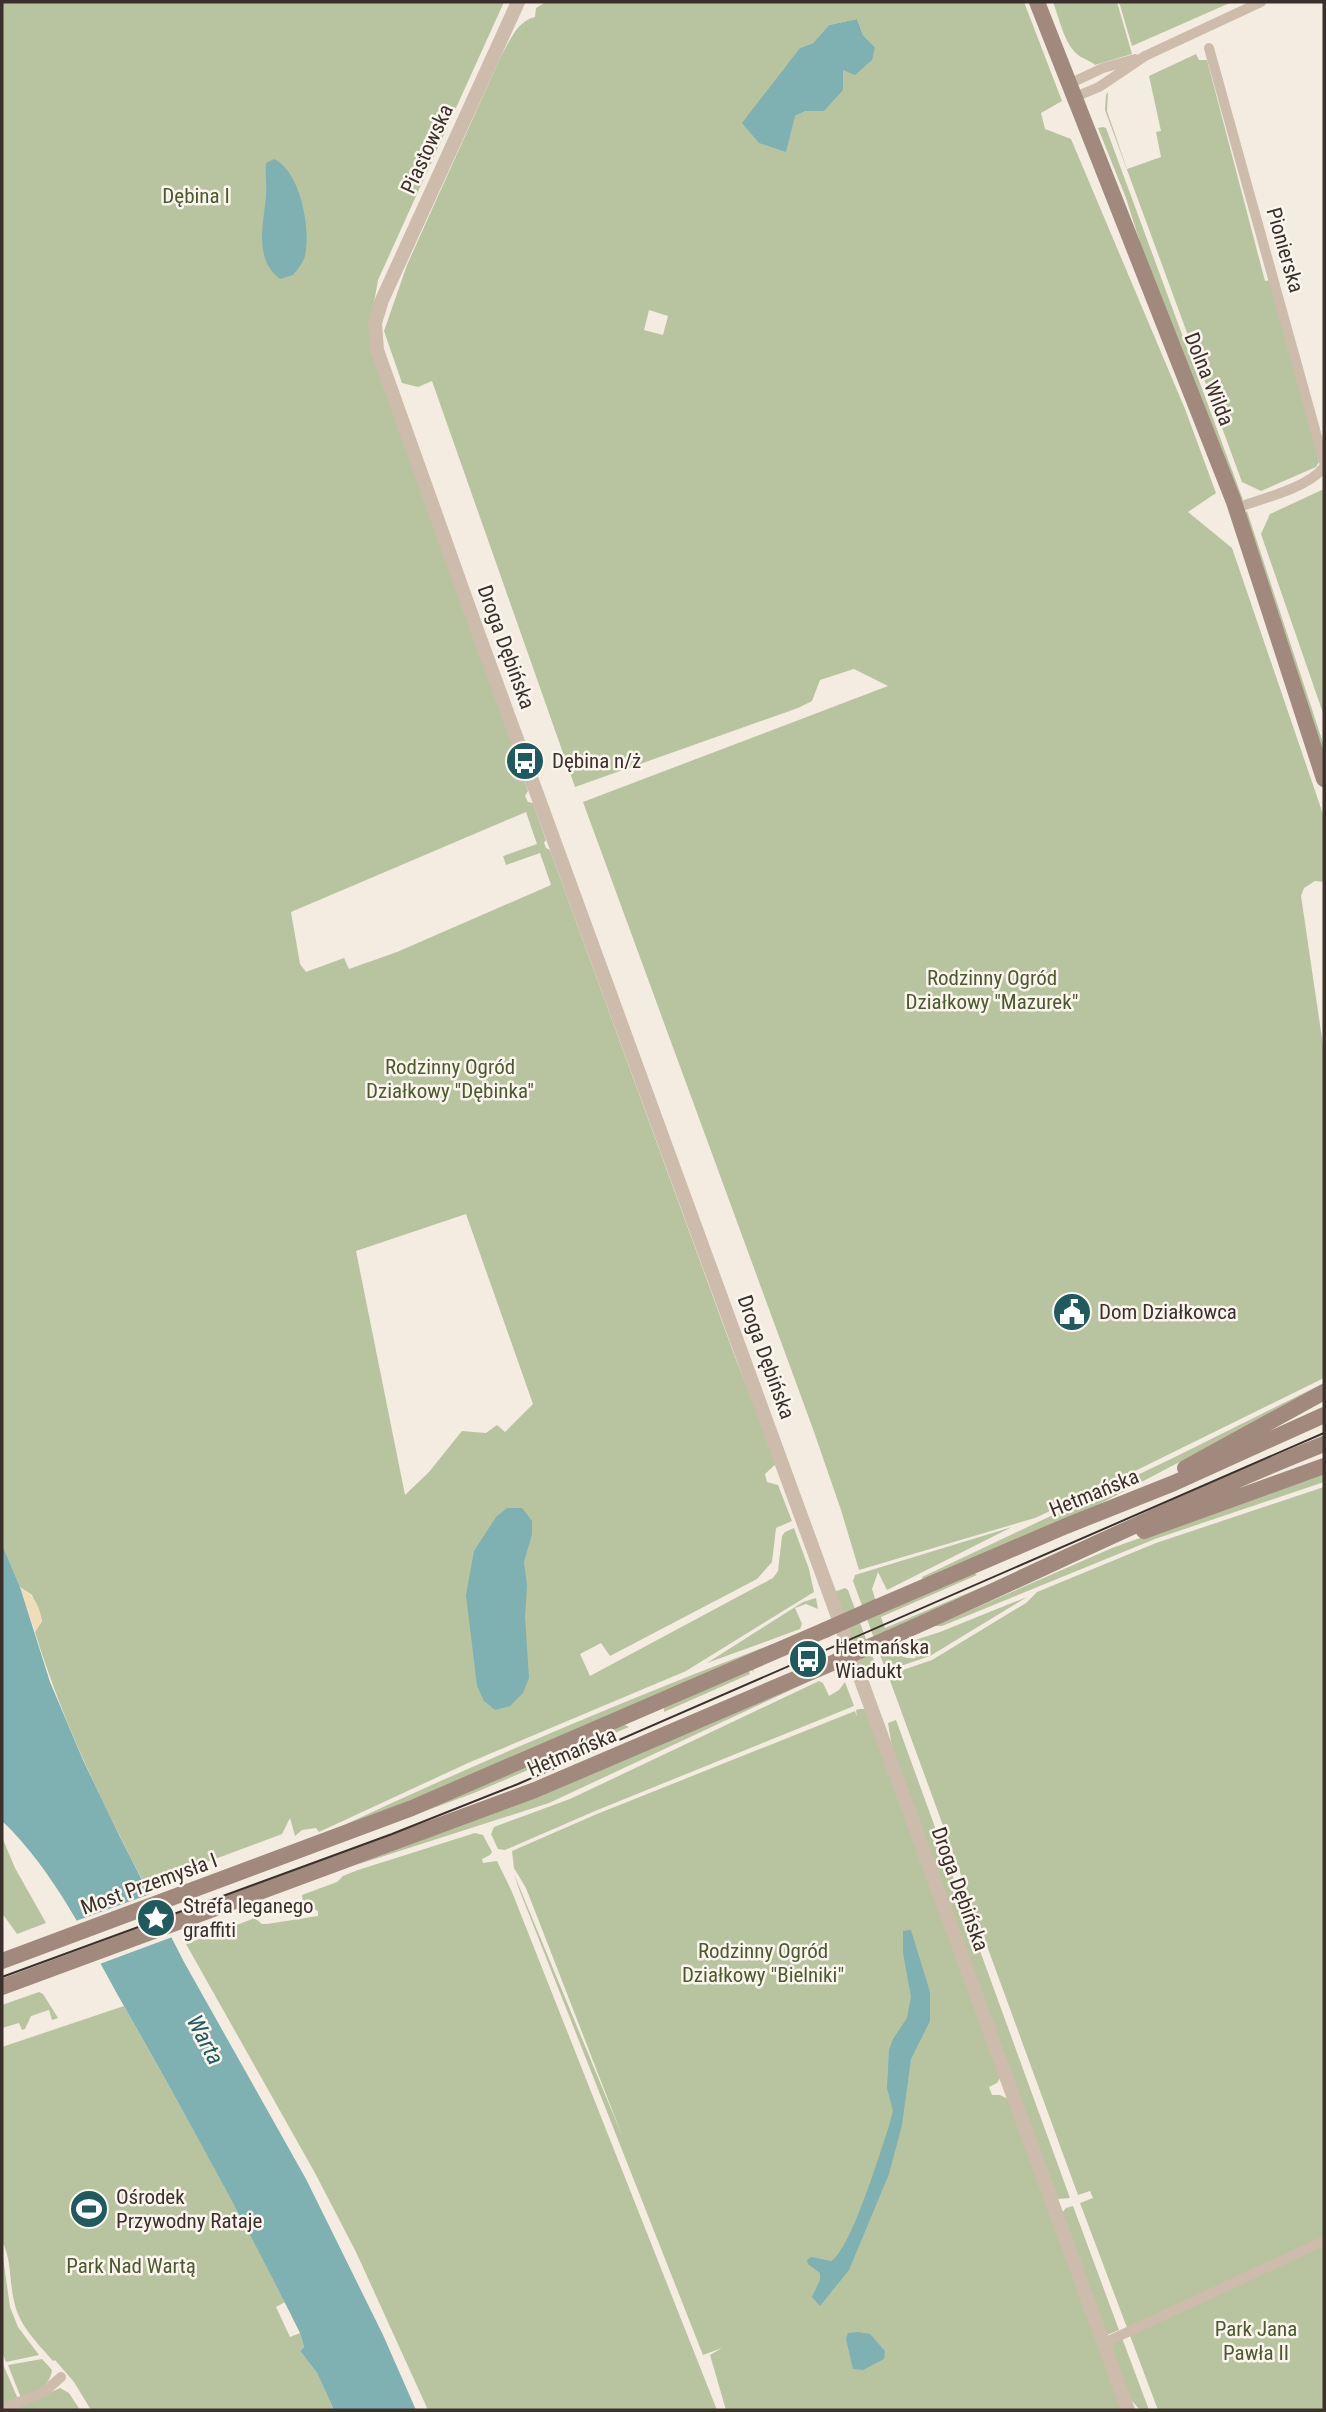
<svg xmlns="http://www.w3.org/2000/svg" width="1326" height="2412" viewBox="0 0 1326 2412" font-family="'Roboto Condensed',sans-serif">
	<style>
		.green { fill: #b8c4a0; fill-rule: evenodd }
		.sand { fill: #efdcb8 }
		.water { fill: #7fb0b2 }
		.pier { fill: #f4ebe1 }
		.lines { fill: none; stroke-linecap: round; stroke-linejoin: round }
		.minor { stroke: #cdbbac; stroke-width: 10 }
		.tertiary { stroke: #cdbbac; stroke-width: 14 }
		.secondary { stroke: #a18a7d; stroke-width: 16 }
		.tram { stroke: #3b302b; stroke-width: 2 }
		.secondary-bridge { stroke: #a18a7d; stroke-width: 16 }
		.labels { text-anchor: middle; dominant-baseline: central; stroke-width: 5; stroke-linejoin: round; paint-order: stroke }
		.street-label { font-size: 21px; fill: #3b302b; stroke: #fbf5ee }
		.park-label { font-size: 21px; fill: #4a5a2e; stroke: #fbf5ee }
		.poi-label { font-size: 21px; fill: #3b302b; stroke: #fbf5ee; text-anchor: start }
		.water-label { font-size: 23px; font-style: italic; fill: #1f5a5e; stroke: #fbf5ee }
	</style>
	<rect width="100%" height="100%" fill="#f4ebe1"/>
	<path class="green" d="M2,2H504L378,280L372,314L528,791L525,796L528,802L533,803L546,840L544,843L546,848L550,850L735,1357L777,1463L765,1474L767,1482L778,1485L792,1521L776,1528L772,1562L757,1579L610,1656L601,1643L580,1654L590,1676L773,1578L778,1571L782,1536L785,1532L794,1528L809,1569L814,1592L686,1671L468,1763L319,1832L316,1828L302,1830L295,1836L290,1818L282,1834L145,1885C102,1803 62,1720 35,1632L42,1621L32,1595L20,1587L2,1544ZM526,812L537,844L503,856L506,865L540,853L551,885L397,952L349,969L344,958L306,972L300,964L291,912ZM466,1214L533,1404L505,1432L497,1425L486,1433L462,1431L429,1472L405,1495L356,1251Z
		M546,2H1024L1062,101L1041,113L1045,129L1071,139L1185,409L1216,493L1188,512L1232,548L1324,817V882L1315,881L1304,888L1301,896L1324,1052V1378L1129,1474L1035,1518L859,1570L841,1510L813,1429L583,802L888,686L854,669L820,680L812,701L798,708L575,787L432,381L418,387L402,383L384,331L407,265L501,56C510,41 517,21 535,17L536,8ZM857,19L863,35L875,47L843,69L824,111H806L795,116L800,48L813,43L829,25ZM649,310L668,316L663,335L644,330Z
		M1053,2H1117L1132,54L1095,65C1090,60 1082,59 1077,54C1064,43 1059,17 1053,2Z
		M1119,2H1232L1132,46Z
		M1196,54L1199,60H1207L1265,281L1272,280L1319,462L1316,467L1261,491L1242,482L1105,110L1106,95L1108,92L1107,111L1127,169L1161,157L1156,132L1161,131L1149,76Z
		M1103,127L1106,128L1243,500L1239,499L1149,271L1126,198L1098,128Z
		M1324,489V716L1261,534L1270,514Z
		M1247,511L1324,746V761L1245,513Z
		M1324,1383V1386L1094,1507L923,1580L922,1577L1171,1459Z
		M1324,1472V1482L1155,1539L942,1626H934L1112,1548Z
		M1324,1487V2410H1158L1080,2203L1093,2198L1090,2191L1078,2195L888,1675L932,1660L1026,1603L1037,1592L1156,1543Z
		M1012,1527L887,1590L878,1572L872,1589L880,1614L973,1572L977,1575L881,1617L885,1628L982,1587V1589L886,1631C892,1648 896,1660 916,1658L909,1642L940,1632L1027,1597L930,1656L886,1671L853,1581L855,1575Z
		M845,1588L848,1590L877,1669L864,1674L834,1592Z
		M816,1598L818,1609L806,1604L795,1608L802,1624L800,1629L707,1663L803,1602Z
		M794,1636L438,1790L342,1826C490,1757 641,1693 794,1636Z
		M753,1667L754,1673L752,1670L749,1671L750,1674L664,1712V1708Z
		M819,1681L823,1683L829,1696L839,1690L845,1682L854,1706L595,1811L505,1850L498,1849L491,1834L494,1827L570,1799Z
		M808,1682L549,1803L356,1865L534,1797Z
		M860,1709H865L1001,2076L997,2083L989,2087L992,2095H1000L1008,2099L1123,2410H726L710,2355L722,2348L703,2355L519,1889L514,1874L623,2138L526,1888L514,1868L512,1851L597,1814L855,1711L857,1717L856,1710Z
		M896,1720L1070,2198L1058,2199L893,1754L888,1723Z
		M623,1724L629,1727L474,1793L312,1853Z
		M475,1833L483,1835L492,1852L490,1855L482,1859L483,1863L497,1861L512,1892L717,2410H428L356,2252L315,2173L186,1944L255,1918L262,1924H267L318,1916V1911L303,1903L302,1895L337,1882L343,1876L358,1870Z
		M2,1837L15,1868L46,1923L17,1934L2,1913Z
		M39,1992L43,1994L58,2018L52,2020L49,2010L31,2016L25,2029L22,2030L19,2023L2,2028V2005Z
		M124,2006L247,2225L285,2302L276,2307L290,2337L300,2333L304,2347L300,2351L317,2373L334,2410H91L74,2382L55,2360L53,2361C37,2342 19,2326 14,2301C9,2281 12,2260 2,2241V2047Z
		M1073,2206L1119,2330L1107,2335L1062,2213L1066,2208Z
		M2,2250L10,2307L18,2327L39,2355L6,2362L2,2352Z
		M1122,2338L1149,2410L1139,2409L1128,2396L1111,2349L1112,2343Z
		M42,2359L52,2370C50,2387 36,2391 21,2398L8,2365Z
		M2,2362L18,2399L2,2405Z
		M60,2388L69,2393L80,2410H12Z"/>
	<path class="sand" d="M20,1587C34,1596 39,1604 42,1621L35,1632Z"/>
	<path class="water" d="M857,19L863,35L875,47L872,60L855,75L843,70V90L824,111H806L795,116L786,152L759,143L742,123L800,48L813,43L829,25Z
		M274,159C301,172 311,229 305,256C303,263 297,270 293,275L280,279C254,259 263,226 266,197C267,186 265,175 266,163Z
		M507,1508H522L532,1521V1534L524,1562L527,1586L525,1617L529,1678L523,1693L510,1706L495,1710L484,1701L477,1686L466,1595L474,1551L496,1517Z
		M2,1544L20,1587L50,1682L83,1760L120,1837L184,1962L306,2179L383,2335L416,2410H334L317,2373L300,2351L304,2347L300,2333C245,2221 185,2114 124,2006C88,1942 55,1871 2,1821Z
		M911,1930L930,1992V2021L911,2059L902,2125L889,2174L849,2270L820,2306L812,2297L820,2280V2273L808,2264L807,2260L811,2257L831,2261C850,2252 881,2150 889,2126L893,2111L887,2088L889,2050L893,2039L907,2018L911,1997L903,1953V1931Z
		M858,2332L870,2334L885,2351L884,2359L863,2370L853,2369L846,2339L848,2333Z"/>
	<path class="pier" d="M153,1893L175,1936L97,1965L73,1922Z"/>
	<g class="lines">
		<path class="minor" d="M1209,48L1324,462
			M1069,84L1103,68L1135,59
			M1075,97L1099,87L1145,56L1261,2
			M1236,508C1261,499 1308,488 1324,467
			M1104,2343L1324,2241
			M2,2409L44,2392L61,2377"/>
		<path class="tertiary" d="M518,2L382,300L375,323L377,350L477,630L1128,2410"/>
		<path class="secondary" d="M1037,2L1234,502L1324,779
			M1185,1468L1324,1392
			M1144,1531L1324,1466
			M877,1607L1066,1526L1174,1483L1324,1415
			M889,1638C1034,1574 1176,1503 1324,1444
			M2,1961L412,1808L825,1630
			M2,1987L535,1790L837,1661"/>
		<path class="tram" d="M2,1977L392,1834L518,1784L1324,1433"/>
		<path class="secondary-bridge" d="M825,1630L877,1607
			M837,1661L889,1638"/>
	</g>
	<defs>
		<symbol id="bus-disc" viewBox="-11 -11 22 22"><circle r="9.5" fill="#1f5a5e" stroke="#fbf5ee"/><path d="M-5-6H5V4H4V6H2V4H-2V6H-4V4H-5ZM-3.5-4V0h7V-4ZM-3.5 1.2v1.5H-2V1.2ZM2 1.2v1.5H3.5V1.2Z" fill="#fff"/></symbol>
		<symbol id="civic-disc" viewBox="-11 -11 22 22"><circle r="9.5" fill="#1f5a5e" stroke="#fbf5ee"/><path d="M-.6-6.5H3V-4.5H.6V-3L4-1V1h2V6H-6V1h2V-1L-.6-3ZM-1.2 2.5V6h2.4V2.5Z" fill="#fff"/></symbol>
		<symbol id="sight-disc" viewBox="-11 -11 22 22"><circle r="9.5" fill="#1f5a5e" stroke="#fbf5ee"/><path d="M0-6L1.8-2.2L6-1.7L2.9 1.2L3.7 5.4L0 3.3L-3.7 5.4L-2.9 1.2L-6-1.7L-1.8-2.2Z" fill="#fff"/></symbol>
		<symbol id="stadium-disc" viewBox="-11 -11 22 22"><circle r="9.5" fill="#1f5a5e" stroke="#fbf5ee"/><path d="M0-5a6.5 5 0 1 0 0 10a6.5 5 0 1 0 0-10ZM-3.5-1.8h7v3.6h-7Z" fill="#fff"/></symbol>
	</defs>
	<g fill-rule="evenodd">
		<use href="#bus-disc" x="503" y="739" width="44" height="44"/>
		<use href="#civic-disc" x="1050" y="1290" width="44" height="44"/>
		<use href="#bus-disc" x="786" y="1637" width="44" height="44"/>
		<use href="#sight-disc" x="134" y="1896" width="44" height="44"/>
		<use href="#stadium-disc" x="67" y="2187" width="44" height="44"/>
	</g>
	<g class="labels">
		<g class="street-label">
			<text transform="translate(427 149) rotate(-65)">Piastowska</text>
			<text transform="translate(1285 250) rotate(74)">Pionierska</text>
			<text transform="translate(1209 379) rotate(68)">Dolna Wilda</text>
			<text transform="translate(506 647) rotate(70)">Droga Dębińska</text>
			<text transform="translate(766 1357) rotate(70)">Droga Dębińska</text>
			<text transform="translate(1094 1493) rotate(-22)">Hetmańska</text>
			<text transform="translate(572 1752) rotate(-23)">Hetmańska</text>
			<text transform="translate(149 1884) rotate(-20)">Most Przemysła I</text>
			<text transform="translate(960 1889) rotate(70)">Droga Dębińska</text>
		</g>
		<g class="park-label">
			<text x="196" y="196">Dębina I</text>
			<text x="992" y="978">Rodzinny Ogród<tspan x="992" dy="24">Działkowy "Mazurek"</tspan></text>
			<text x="450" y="1067">Rodzinny Ogród<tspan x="450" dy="24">Działkowy "Dębinka"</tspan></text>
			<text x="763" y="1951">Rodzinny Ogród<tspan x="763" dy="24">Działkowy "Bielniki"</tspan></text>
			<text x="131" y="2266">Park Nad Wartą</text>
			<text x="1256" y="2329">Park Jana<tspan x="1256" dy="24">Pawła II</tspan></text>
		</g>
		<g class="poi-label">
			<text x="552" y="761">Dębina n/ż</text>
			<text x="1099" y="1312">Dom Działkowca</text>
			<text x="835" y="1647">Hetmańska<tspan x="835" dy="24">Wiadukt</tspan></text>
			<text x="183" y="1906">Strefa leganego<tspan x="183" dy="24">graffiti</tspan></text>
			<text x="116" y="2197">Ośrodek<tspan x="116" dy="24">Przywodny Rataje</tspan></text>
		</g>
		<g class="water-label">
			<text transform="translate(205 2040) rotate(62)">Warta</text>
		</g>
	</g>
	<rect width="1326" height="2412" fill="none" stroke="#3b302b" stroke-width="7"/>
</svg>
